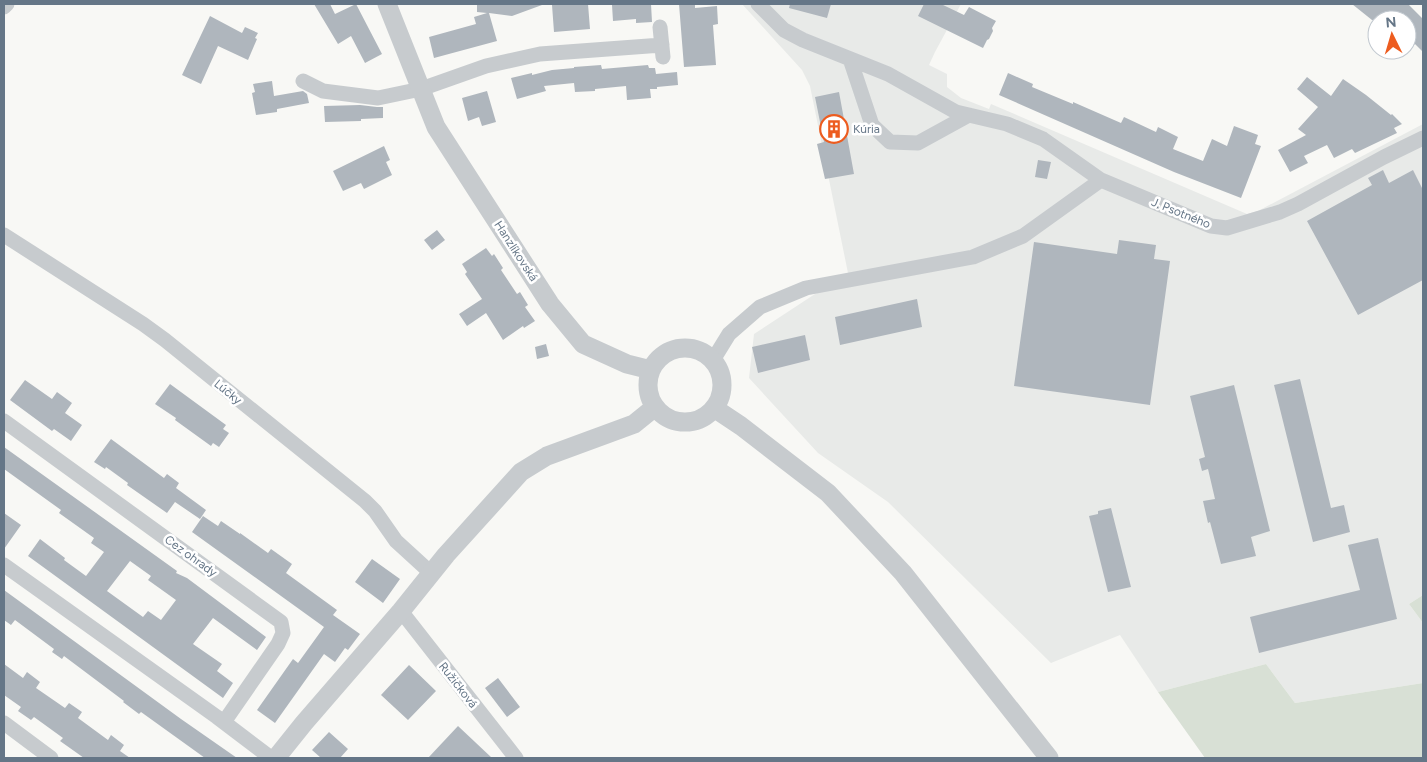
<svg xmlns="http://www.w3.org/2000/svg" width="1427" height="762" viewBox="0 0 1427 762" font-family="Figtree,sans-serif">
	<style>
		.built { fill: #e8eae8 }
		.green { fill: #d8e0d5 }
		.building { fill: #afb6bd; fill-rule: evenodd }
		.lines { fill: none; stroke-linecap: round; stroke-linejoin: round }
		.minor { stroke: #c7cbce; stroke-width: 15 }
		.tertiary { stroke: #c7cbce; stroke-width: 19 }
		.labels { text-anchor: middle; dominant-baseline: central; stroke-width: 5; stroke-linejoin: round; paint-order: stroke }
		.poi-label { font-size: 12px; fill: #657687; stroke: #fff; text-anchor: start }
		.street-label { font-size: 12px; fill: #657687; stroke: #fff }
	</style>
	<rect width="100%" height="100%" fill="#f8f8f5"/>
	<path class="built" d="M742,4H961L935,52L929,65L947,74V87L961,98L989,109L991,104L1247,214L1258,211L1423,124V595L1409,604L1423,623V683L1295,703L1266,664L1158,692L1120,635L1051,663L888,502L818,453L749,378L754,334L815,294L849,278L810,86L802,70Z"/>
	<path class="green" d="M1423,595V623L1409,604Z
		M1266,664L1295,703L1423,683V758H1205L1158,692Z"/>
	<path class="building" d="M314,4H330L335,14L356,4L382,54L365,63L351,36L338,44Z
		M477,4H542V5L512,16L489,13L497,41L434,58L429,37L476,24L474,17L487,13L477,12Z
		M570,4H588L590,29L554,32L552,5Z
		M621,4H651L652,22L636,23V19L613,21L612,5Z
		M679,4H695V8L717,6L718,24L713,25L716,65L684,67Z
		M790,4H831L827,18L789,8Z
		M924,4H941L964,15L969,7L996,21L992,28L993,31L989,39L987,40L983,48L918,16Z
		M1352,4H1408L1423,19V52L1415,44L1407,52V20H1372Z
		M210,16L242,33L245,27L258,33L255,38L257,39L248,60L218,46L201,84L182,75Z
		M601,65L602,69L648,65L649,68H655L656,74L677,72L678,85L657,87V89H650L651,98L627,100L626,86L595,89V91L575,92L574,83L544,86L546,91L517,99L511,78L532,73V75L552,70L574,68V67Z
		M1008,73L1033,84L1032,87L1073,104V102L1121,123L1124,117L1156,132L1158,127L1178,137L1173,149L1203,161L1212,139L1227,146L1234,126L1258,135L1255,144L1261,146L1241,198L1174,172L999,95Z
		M1307,77L1331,96L1343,79L1366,95L1391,115L1392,114L1402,124L1394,128L1397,133L1355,153L1352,149L1334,158L1327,145L1304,156L1308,163L1290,172L1278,150L1306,135L1298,129L1318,107L1297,89Z
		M272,81L274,96L303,91L307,94L309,103L277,109V112L256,115L252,93L255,92L253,84Z
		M487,91L496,122L482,126L479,117L468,121L462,98Z
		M839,92L854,174L825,179L817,144L824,142L815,97Z
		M360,105L377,107H383V118L361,119V121L325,122L324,106Z
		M384,146L390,160L386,162L392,175L364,189L361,183L343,191L333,171Z
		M1038,160L1051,162L1047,179L1035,177Z
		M1383,170L1389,183L1413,170L1423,190V280L1358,315L1307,221L1372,185L1368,178Z
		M437,230L445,240L432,250L424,240Z
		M1119,240L1156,245L1154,259L1170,261L1150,405L1014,386L1034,242L1117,254Z
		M486,248L492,256L494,254L503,268L501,270L517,294L520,292L528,305L525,307L535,321L524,328L523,326L503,340L486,313L467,326L459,314L482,299L465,274L467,272L462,264Z
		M917,299L922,327L840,345L835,317Z
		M805,335L810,360L758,373L752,347Z
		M546,344L549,356L537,359L535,347Z
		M1300,379L1331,508L1344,505L1350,532L1313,542L1274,385Z
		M25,380L52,399L57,392L72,403L65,413L82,425L71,441L54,429L52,431L10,400Z
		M170,384L226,425L223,429L229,433L219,447L213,443L211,446L175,420L176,418L155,404Z
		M1234,385L1270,531L1251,537L1256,556L1221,564L1210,522L1208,523L1203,501L1215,499L1208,469L1202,471L1199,459L1205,457L1190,396Z
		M111,439L164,478L167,474L179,483L176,488L206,510L200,519L175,502L167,513L127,485L128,483L106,467L105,469L94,462Z
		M4,447L177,571L176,573L187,578L266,637L257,650L213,618L193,644L222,664L217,671L233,683L223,698L28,556L40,539L65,558L64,560L86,576L104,552L91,543L94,538L59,513L61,510L4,469ZM130,561L151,576L148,580L176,600L161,620L148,611L143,617L107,591Z
		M1111,508L1131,587L1108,592L1089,516L1098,514V511Z
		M4,513L21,525L4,549Z
		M203,516L218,526L221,521L240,534V533L268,553L271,549L292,564L286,573L337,610L333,615L360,634L348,650L345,648L335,662L324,654L275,723L257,710L293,659L298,663L324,627L192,532Z
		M1378,538L1397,619L1259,653L1250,617L1360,590L1348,545Z
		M372,559L400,579L383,603L355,582Z
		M4,590L181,719L237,758H205L141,712L139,714L123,702L124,701L64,656L62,659L52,652L54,649L15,620L11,625L4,620Z
		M4,664L23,678L27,672L40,682L36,688L65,708L69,703L82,712L78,718L108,740L111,735L124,745L120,751L130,758H84L60,741L63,738L34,717L31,720L18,711L21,707L4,695Z
		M409,665L436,691L408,720L381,695Z
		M498,678L520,707L507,717L485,688Z
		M458,726L492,758H428Z
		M329,732L348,749L340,758H321L312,750Z"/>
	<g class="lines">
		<path class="minor" d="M758,4L784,30L803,40L888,74L956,112L1007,124L1043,139L1101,180L1211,226L1227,228L1280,212L1298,204L1384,157L1423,138
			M4,7L7,4
			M660,27L663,57
			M850,59L872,125L890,142L918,143L969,115
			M303,81L323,91L378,98L421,89L486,66L540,54L662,45
			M4,235L143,324L165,340L365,501L375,511L396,541L431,573
			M713,360L729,334L760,307L806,288L973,257L1023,236L1101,180
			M4,421L281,622L283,633L278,644L224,722
			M4,565L217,717L271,758
			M401,611L516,758
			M4,723L51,758"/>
		<path class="tertiary" d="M387,4L436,127L550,304L583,344L627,364L651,370
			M648 385a37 37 0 1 1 74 0a37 37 0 1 1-74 0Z
			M714,408L741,426L828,493L903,573L1049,758
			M276,758L304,723L401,611L446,555L521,472L547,456L634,424L655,407"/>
	</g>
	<defs>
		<symbol id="building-ring" viewBox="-11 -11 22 22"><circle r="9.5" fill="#fff" stroke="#ed5c1f" stroke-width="1.5"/><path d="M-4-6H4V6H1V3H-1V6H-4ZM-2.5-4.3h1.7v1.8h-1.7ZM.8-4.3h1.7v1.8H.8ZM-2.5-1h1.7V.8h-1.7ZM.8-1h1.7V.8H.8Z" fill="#ed5c1f"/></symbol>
	</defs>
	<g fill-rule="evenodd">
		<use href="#building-ring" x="818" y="113" width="32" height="32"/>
	</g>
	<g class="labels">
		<g class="poi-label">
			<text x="853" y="129">Kúria</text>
		</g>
		<g class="street-label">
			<text transform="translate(1181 213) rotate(22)">J. Psotného</text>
			<text transform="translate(516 251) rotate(57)">Hanzlíkovská</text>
			<text transform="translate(228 392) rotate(39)">Lúčky</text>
			<text transform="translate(191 556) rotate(36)">Cez ohrady</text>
			<text transform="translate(458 685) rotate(52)">Ružičková</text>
		</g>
	</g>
	<rect width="1427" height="762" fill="none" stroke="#657687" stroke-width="10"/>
	<g transform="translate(1392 35) rotate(355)"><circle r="24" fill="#ffffff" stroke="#c1c8cf"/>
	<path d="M0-4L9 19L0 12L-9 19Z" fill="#ed5c1f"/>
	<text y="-8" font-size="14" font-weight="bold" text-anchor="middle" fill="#657687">N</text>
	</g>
</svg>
